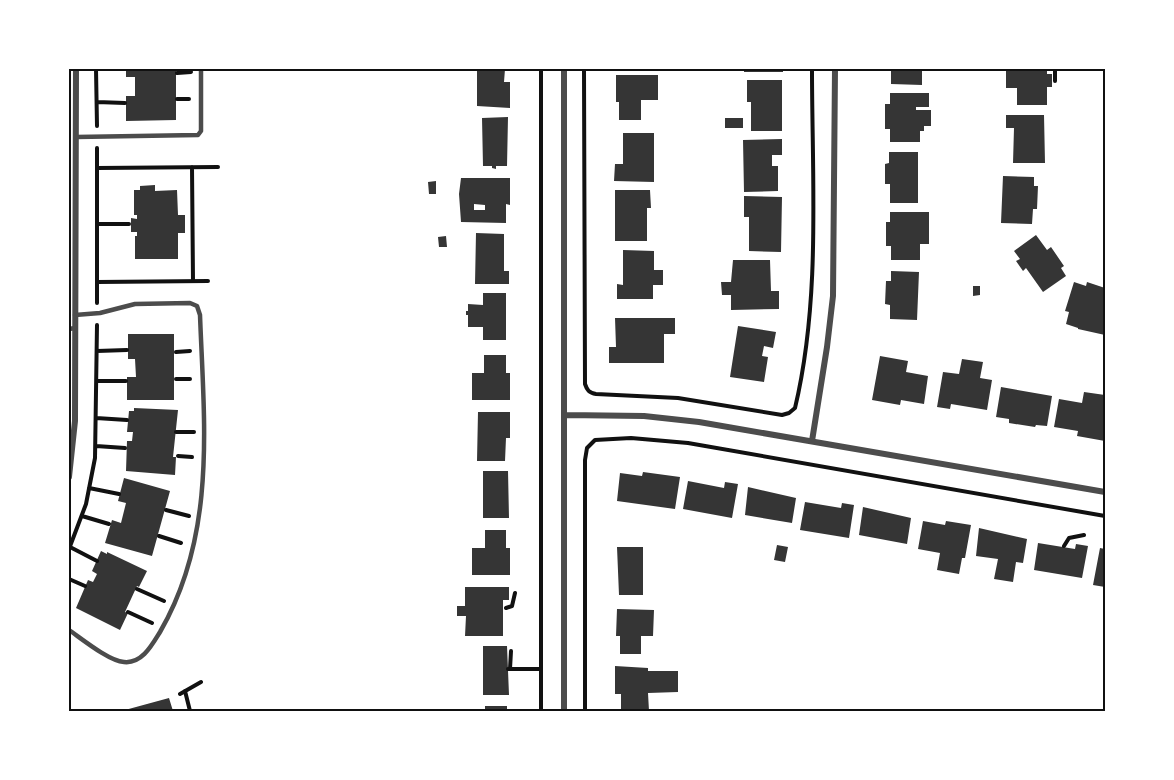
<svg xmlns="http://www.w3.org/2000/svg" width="1174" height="780" viewBox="0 0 1174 780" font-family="'Sofia Sans Condensed',sans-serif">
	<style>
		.building { fill: #353535; fill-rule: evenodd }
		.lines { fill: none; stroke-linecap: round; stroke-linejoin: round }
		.path { stroke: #111; stroke-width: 4 }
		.service { stroke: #4c4c4c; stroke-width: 4.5 }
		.minor { stroke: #4c4c4c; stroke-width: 6 }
		.neatline { fill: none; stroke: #111; stroke-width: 2 }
	</style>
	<rect width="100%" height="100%" fill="#fff"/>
	<path class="building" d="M126,69H176V120L126,121V96H135V77H126Z
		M477,69H505L504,82H510V108L477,106Z
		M744,69H783V72H744Z
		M891,69H922V85L891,84Z
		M1006,69H1047V74H1052V87H1047V105H1017V88H1006Z
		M616,75H658V100H641V120H619V102H616Z
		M747,80H782V131H751V102H747Z
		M890,93H929V107H916V110H931V126H924V131H920V142H890V129H885V104H890Z
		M1006,115H1044L1045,163H1013L1014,128H1006Z
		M508,117L507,166H496V169L492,168V166H483L482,118Z
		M725,118H743V128H725Z
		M623,133H654V182L614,181L615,164H623Z
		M782,139V155H772V166H778V191L744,192L743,140Z
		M889,152H918V203H890V184H885V164L889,163Z
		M1003,176L1034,177V186H1038L1037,209H1033L1032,224L1001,223Z
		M461,178H510V205L506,204V223L461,222L459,194ZM474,204L485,205V210H474Z
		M436,181V194H429L428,182Z
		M155,185V191L177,190L178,215H185V233H178V259H135V236H137V232H131V218L137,219V215H134V190H140V186Z
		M615,190H650L651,208H647V241H615Z
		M744,196L782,197L781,252L749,251V217H744Z
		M890,212H929V244H920V260H891V246H886V222H890Z
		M476,233L504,234V271H509V284H475Z
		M1036,235L1047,250L1051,247L1064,266L1061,268L1066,276L1043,292L1026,268L1023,271L1016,261L1020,259L1014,251Z
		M446,236L447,247H439L438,237Z
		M623,250L654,251V270H663V285H653V299H617V284L623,285Z
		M733,260H770L771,291H779V309L731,310V295H722L721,282H731Z
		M891,271L919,272L917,320L890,319V305L885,304L886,281H891Z
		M1074,282L1086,286L1087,282L1105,288V335L1078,329V328L1066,324L1069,312L1065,311Z
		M973,286H980V295L973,296Z
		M483,293H506V340H483V327H468V315H466V311H468V304L483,305Z
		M615,318H675V334H664V363H609V347H616Z
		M738,326L776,332L773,348L764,346L762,356L768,357L764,382L730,377Z
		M128,334H174V400H127V377H136L135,359H128Z
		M484,355H506V373H510V400H472V373H484Z
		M880,356L908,361L906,372L928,376L924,404L901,400L900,405L872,400Z
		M962,359L983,362L980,378L992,380L987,410L951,404L950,409L937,407L943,372L959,374Z
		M1001,387L1052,396L1047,426L1036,425L1035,427L1009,423V419L996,417Z
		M1084,392L1105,395V441L1077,436L1078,431L1054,427L1059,399L1082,403Z
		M134,408L178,410L173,457H176L175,475L126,471L127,441H132L133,432H127L129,411H134Z
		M478,412H510V438H506L505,461H477Z
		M483,471H508L509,518H483Z
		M643,472L680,477L675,509L617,501L620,473L642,476Z
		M124,478L170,491L152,556L105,543L112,520L121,523L126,503L118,501Z
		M688,481L724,488L725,482L738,484L732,518L683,509Z
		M748,487L796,498L792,523L745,515Z
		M805,502L841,508L842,503L854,505L849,538L800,530Z
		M863,507L911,518L907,544L859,535Z
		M923,521L945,525L946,521L971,525L965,558H962L959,574L937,570L940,553L918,549Z
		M979,528L1027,539L1023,563L1016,562L1013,582L994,579L998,559L976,556Z
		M485,530H506V548H510V575H472V548H485Z
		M1038,543L1075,549L1076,544L1088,546L1082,578L1034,570Z
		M777,545L788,547L785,562L774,560Z
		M617,547H643V595H619Z
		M1100,548L1105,549V587L1093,585Z
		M101,551L107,554V552L147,571L139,587L137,586L125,612L128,613L120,630L76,608L88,580L93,582L97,574L92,571Z
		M465,587H509V600H503V636H465L466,616H457V606H465Z
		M617,609L654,610L653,636H641V654H620V636H616Z
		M483,646H507L509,695H483Z
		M615,666L648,668V671H678V692L648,693L649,711H621V694H615Z
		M169,698L173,711H125V710Z
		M485,706H507V711H485Z"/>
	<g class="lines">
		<path class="path" d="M96,69L97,126
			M541,69V711
			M584,69L585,384C587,390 589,393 596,394L678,398L782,415L789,413L795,408C821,299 812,180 812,69
			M177,73L191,72
			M1055,81V69
			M177,99H189
			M97,102L125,103
			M97,148V303
			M192,167L193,281
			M97,168L218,167
			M97,224H129
			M97,282L208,281
			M97,351L127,350
			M176,352L190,351
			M176,379H190
			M97,381H126
			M96,418L127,420
			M176,432H194
			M96,446L125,448
			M178,456L192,457
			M89,488L119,494
			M166,510L189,516
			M82,516L109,524
			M159,536L181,543
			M1064,546L1069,538L1084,535
			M70,547L97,561
			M69,549L86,504L95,458L97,325
			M69,579L85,586
			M137,589L164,601
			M506,608L512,606L515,593
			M128,612L152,623
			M508,669H541
			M510,669L511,651
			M185,691L190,711
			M180,694L201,682
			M585,711V460L587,448L595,440L631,438L688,443L1105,516"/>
		<path class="service" d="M76,137L198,135L201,131V69
			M69,329L75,328
			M69,630C82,639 109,661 124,662C142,664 152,645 160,632C217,534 204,423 200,315L197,306L190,303L135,304L100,313L75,315"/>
		<path class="minor" d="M564,69V711
			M565,415L644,416L699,422L1105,492
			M812,441L827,347L833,296L835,69
			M69,477L75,421L76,69"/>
	</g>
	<rect width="1174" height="780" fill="none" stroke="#ffffff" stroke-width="141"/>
	<rect x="70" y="70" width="1034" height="640" class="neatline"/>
</svg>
